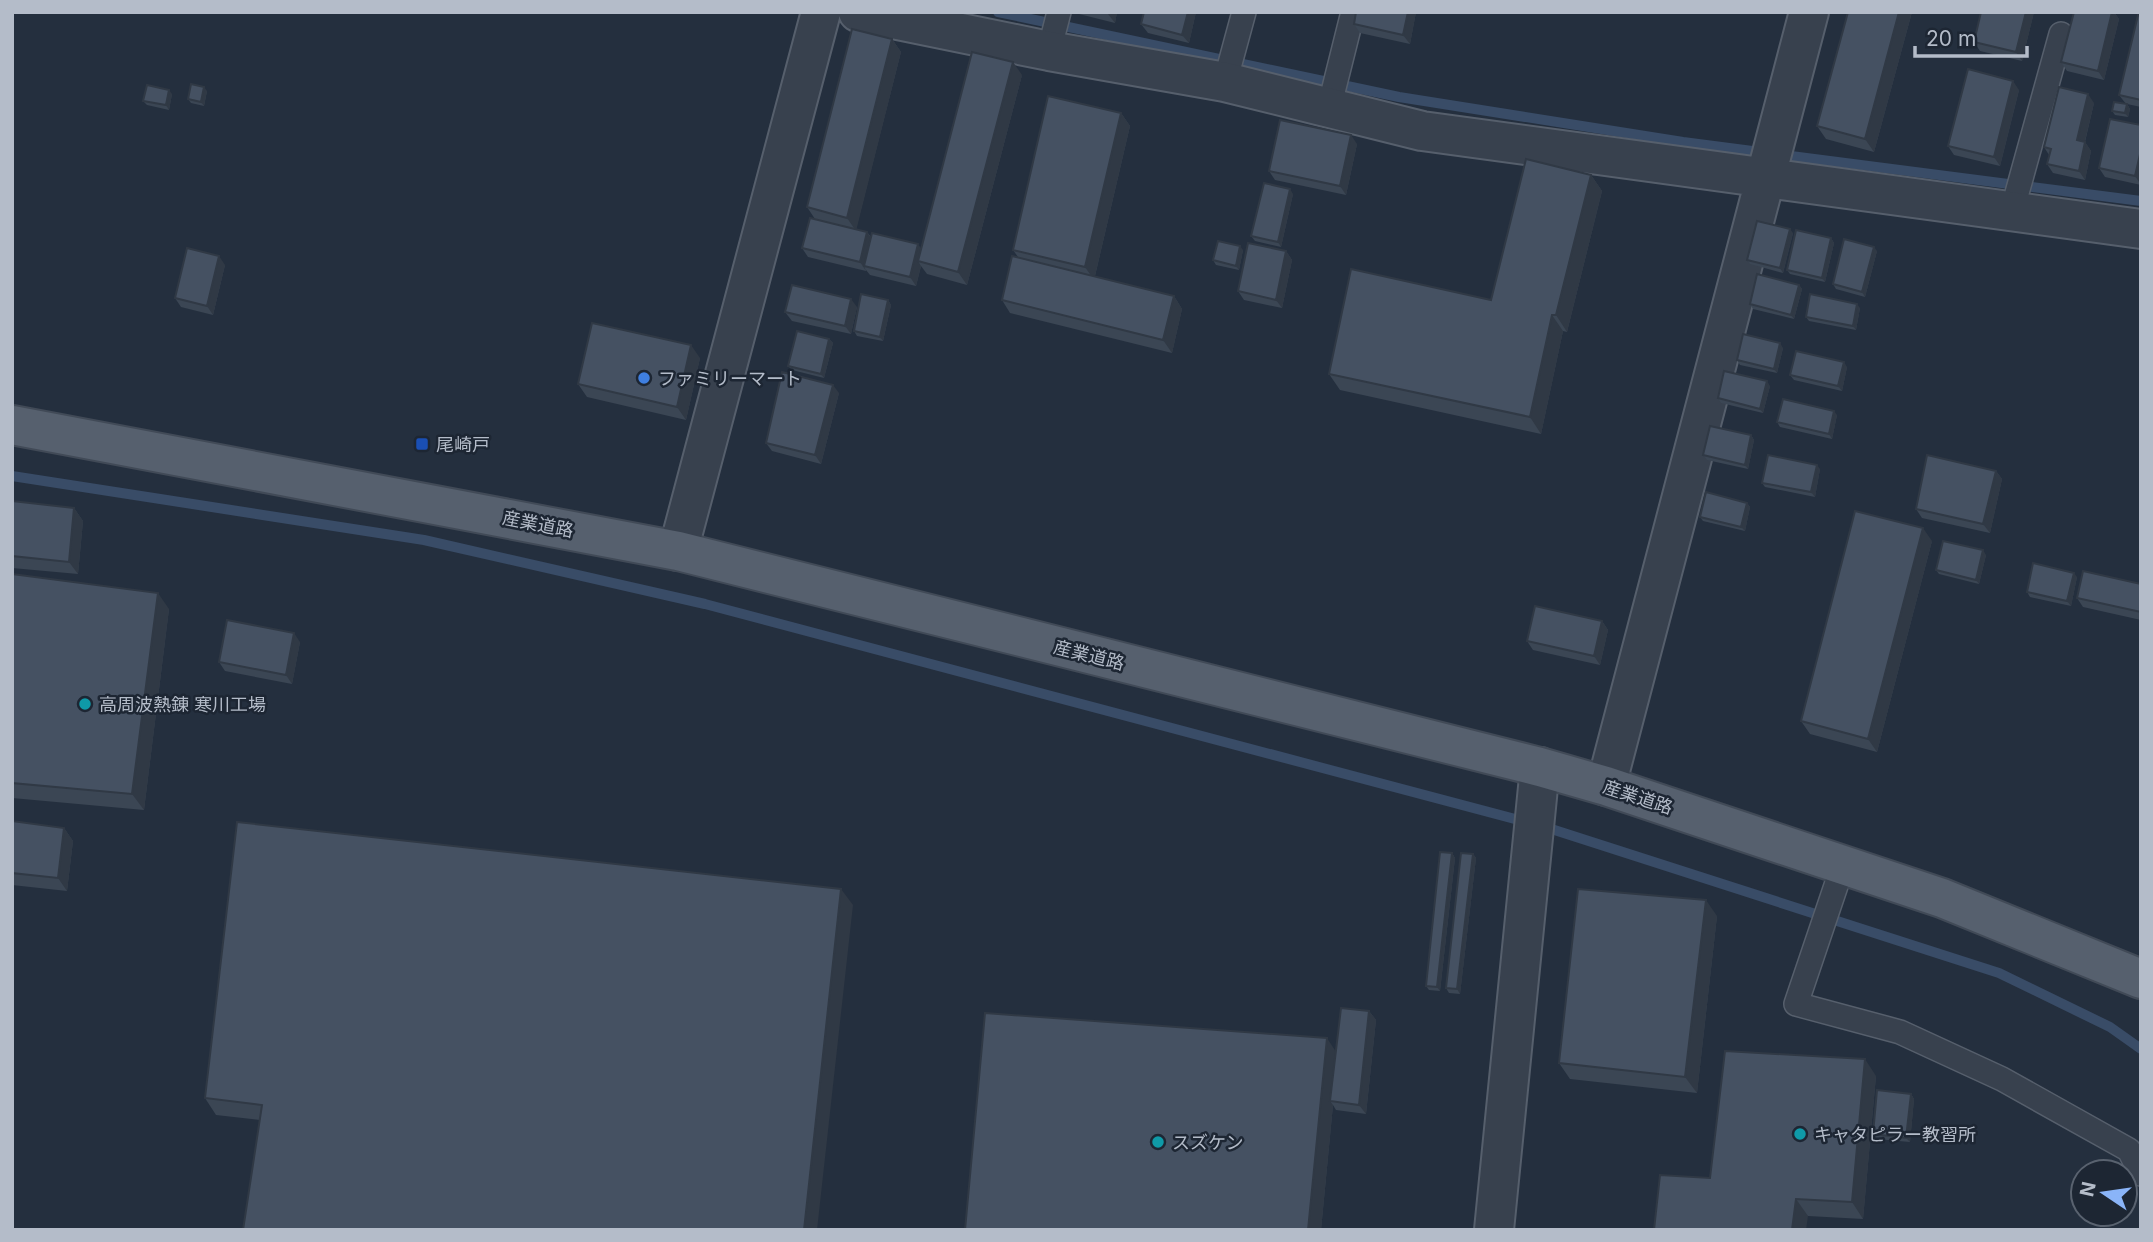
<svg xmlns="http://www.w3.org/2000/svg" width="2153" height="1242" viewBox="0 0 2153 1242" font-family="Inter,'Noto Sans JP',sans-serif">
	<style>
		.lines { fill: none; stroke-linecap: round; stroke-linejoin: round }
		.stream { stroke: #394c67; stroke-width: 10 }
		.service-casing { stroke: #565f6c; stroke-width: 26 }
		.minor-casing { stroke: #565f6c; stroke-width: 42 }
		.primary-casing { stroke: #414a57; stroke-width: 42 }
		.service { stroke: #38414e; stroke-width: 23 }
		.minor { stroke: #38414e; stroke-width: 38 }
		.primary { stroke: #56606e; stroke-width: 38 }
		.wall { fill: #3b4654 }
		.shaded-wall { fill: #303945 }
		.building { fill: #455162; stroke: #303945; stroke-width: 2 }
		.shop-dot { fill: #3f7fe0; stroke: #1d2633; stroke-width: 2.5 }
		.transit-dot { fill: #1a4fb4; stroke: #1d2633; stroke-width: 2.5 }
		.culture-dot { fill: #0f9aa8; stroke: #1d2633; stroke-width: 2.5 }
		.labels { text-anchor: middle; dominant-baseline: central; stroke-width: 5; stroke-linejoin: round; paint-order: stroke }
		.poi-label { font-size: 18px; fill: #b4bcc9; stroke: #1d2633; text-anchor: start }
		.street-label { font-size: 18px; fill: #b4bcc9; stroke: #1d2633 }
	</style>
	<rect width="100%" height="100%" fill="#242f3e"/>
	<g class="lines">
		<path class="stream" d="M998,12L1399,97L1683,142L2141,201
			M12,476L424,540L705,604L1526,822
			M1542,826L1999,973L2110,1027L2141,1049"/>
		<defs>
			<path id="service" d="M1049,51L1059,12
				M1225,82L1244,12
				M1329,108L1353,12
				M2012,211L2061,34
				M1843,865L1796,1004L1900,1032L2002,1079L2129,1150L2141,1174"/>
			<path id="minor" d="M858,12L1049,51L1225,82L1422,131L2141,229
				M678,551L821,12
				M1606,786L1809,12
				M1494,1230L1540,767"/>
			<path id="primary" d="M12,425L678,551L1540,767L1606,786L1942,898L2141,979"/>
		</defs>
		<use href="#service" class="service-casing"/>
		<use href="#minor" class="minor-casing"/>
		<use href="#primary" class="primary-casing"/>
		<use href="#service" class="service"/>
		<use href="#minor" class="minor"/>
		<use href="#primary" class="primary"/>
	</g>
	<path class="wall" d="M1071,12H1117L1115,23Z
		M1196,12L1189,43L1148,33L1141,24Z
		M1416,12L1410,44L1360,33L1354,24Z
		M1848,12H1912L1874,152L1826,139L1817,126Z
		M1981,12H2034L2022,61L1980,51L1974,42Z
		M2074,12H2114L2119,19L2104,80L2067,71L2061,62Z
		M2141,16V107L2127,104L2130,109L2128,117L2115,115L2112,111L2126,104L2119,95Z
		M892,39L901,52L856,229L867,232L871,237L921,248L1022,75L967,285L927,274L921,266L916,286L870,275L866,270V271L808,257L802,248L815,219L807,207Z
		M2019,90L2000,166L1954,155L1948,146Z
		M207,91L204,106L191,103L188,99Z
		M172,94L169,110L147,105L143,101Z
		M2094,103L2085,142L2091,151L2085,180L2053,173L2047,164L2049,155L2044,147Z
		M1121,113L1130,126L1095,276L1174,296L1182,309L1172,353L1010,313L1002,300L1018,257L1013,250Z
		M2141,125V185L2105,177L2099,168Z
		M1357,144L1346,195L1275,180L1269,171Z
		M1591,175L1602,191L1567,332L1563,331L1541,434L1340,390L1329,374L1491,300Z
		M1293,194L1281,247L1255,241L1251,236Z
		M1793,233L1783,273L1750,264L1747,260Z
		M1831,238L1834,243L1825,282L1790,274L1787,270Z
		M1243,250L1239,270L1216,265L1213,260Z
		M1286,251L1292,260L1282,308L1244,300L1238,291Z
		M1877,251L1865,297L1836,289L1833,284Z
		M225,265L213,315L181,307L175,298Z
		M1799,285L1802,289L1794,319L1753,309L1750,304Z
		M888,300L891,305L883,341L857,336L854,331Z
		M857,307L851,334L792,321L785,312Z
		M1860,308L1856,330L1809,321L1806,317Z
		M829,339L833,343L824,378L792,370L788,366Z
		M1783,348L1777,373L1740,365L1737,360Z
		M700,358L686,420L587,397L578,384Z
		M1847,367L1842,391L1794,380L1790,375Z
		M1770,386L1763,413L1721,403L1718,398Z
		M839,393L821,464L772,451L766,443Z
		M1837,415L1832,439L1780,427L1777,422Z
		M1751,435L1754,440L1748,469L1707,460L1703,455Z
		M1820,469L1815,497L1765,487L1762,483Z
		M1996,471L2002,479L1990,533L1922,518L1916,509Z
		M12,501L74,508L83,521L78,574L12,568Z
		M1747,503L1750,507L1745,531L1703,521L1700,517Z
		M1932,541L1877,752L1810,734L1801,721Z
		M1986,555L1979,584L1939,574L1936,570Z
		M12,574L169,609L144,810L12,798Z
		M2077,577L2071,606L2030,597L2027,592Z
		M2141,584V620L2083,607L2077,598Z
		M1602,621L1608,630L1600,665L1533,650L1527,641Z
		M300,642L292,684L225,671L219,662Z
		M12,821L64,828L73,841L67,891L12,885Z
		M1452,853L1455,858L1440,991L1429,990L1426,986Z
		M1473,854L1476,858L1460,994L1449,993L1446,988Z
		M853,905L260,1120L216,1115L205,1098Z
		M1717,916L1697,1093L1570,1079L1559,1063Z
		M1369,1011L1376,1020L1366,1114L1336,1110L1333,1105L1321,1230H965L1336,1051Z
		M1876,1076L1863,1219L1808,1216L1710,1178Z
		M1911,1094L1914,1099L1910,1142L1876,1139L1873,1134Z"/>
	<path class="shaded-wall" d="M1109,12H1117L1115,23L1108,14Z
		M1188,12H1196L1189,43L1182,35Z
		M1408,12H1416L1410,44L1403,35Z
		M1899,12H1912L1874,152L1865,139Z
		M2026,12H2034L2022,61L2016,52Z
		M2112,12H2114L2119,19L2104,80L2098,71Z
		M892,39L901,52L856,231L847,218Z
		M1013,62L1022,75L967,285L958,272Z
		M2013,81L2019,90L2000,166L1994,157Z
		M204,87L207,91L204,106L201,102Z
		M169,90L172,94L169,110L166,105Z
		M2088,94L2094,103L2083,149L2077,140Z
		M2127,104L2130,109L2128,117L2125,113Z
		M1121,113L1130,126L1094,280L1085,267Z
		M1351,135L1357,144L1346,195L1340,186Z
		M2085,142L2091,151L2085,180L2079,171Z
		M2141,150V185L2135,176Z
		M1591,175L1602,191L1567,332L1556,315Z
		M1290,189L1293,194L1281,247L1278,242Z
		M1790,229L1793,233L1783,273L1780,268Z
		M867,232L873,241L864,266L866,271L860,262Z
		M1831,238L1834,243L1825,282L1822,278Z
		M918,244L924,253L918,261L921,266L916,286L910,277Z
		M1240,246L1243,250L1239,270L1236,266Z
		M1874,247L1877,251L1865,297L1862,292Z
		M1286,251L1292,260L1282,308L1276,300Z
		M219,256L225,265L213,315L207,306Z
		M1799,285L1802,289L1794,319L1791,315Z
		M1174,296L1182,309L1172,353L1163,340Z
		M851,299L857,307L851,334L845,326Z
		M888,300L891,305L883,341L880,337Z
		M1857,304L1860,308L1856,330L1853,326Z
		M1552,315L1563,331L1541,434L1530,417Z
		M829,339L833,343L824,378L821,374Z
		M1780,343L1783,348L1777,373L1774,369Z
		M691,345L700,358L686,420L677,407Z
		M1844,362L1847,367L1842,391L1838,386Z
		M1767,381L1770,386L1763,413L1760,409Z
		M833,385L839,393L821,464L815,455Z
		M1834,411L1837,415L1832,439L1829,434Z
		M1751,435L1754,440L1748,469L1745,465Z
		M1817,465L1820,469L1815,497L1811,492Z
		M1996,471L2002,479L1990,533L1983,524Z
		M1747,503L1750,507L1745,531L1741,527Z
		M74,508L83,521L78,574L69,562Z
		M1923,528L1932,541L1877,752L1868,739Z
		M1983,550L1986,555L1979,584L1976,580Z
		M2074,573L2077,577L2071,606L2067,601Z
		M158,593L169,609L144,810L132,794Z
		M1602,621L1608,630L1600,665L1594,656Z
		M294,633L300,642L292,684L286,675Z
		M64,828L73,841L67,891L58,878Z
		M1452,853L1455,858L1440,991L1437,987Z
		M1473,854L1476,858L1460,994L1457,989Z
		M841,889L853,905L817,1230H804Z
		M1706,900L1717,916L1697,1093L1685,1077Z
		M1369,1011L1376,1020L1366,1114L1359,1105Z
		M1327,1038L1338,1055L1330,1101L1333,1105L1321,1230H1308Z
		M1865,1059L1876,1076L1863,1219L1852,1202Z
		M1911,1094L1914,1099L1910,1142L1906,1138Z
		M1796,1199L1808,1216L1806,1230H1792Z"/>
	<path class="building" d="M1144,12H1188L1182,35L1141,24Z
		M1356,12H1408L1403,35L1354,24Z
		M1848,12H1899L1865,139L1817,126Z
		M1981,12H2026L2016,52L1974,42Z
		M2074,12H2112L2098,71L2061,62Z
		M2138,15L2141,16V100L2119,95Z
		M852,29L892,39L847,218L807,207Z
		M972,52L1013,62L958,272L918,261Z
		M1968,69L2013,81L1994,157L1948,146Z
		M191,84L204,87L201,102L188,99Z
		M147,85L169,90L166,105L143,101Z
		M2059,87L2088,94L2077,140L2085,142L2079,171L2047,164L2051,149L2044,147Z
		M1048,96L1121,113L1085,267L1013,250Z
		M2114,102L2127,104L2125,113L2112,111Z
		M2110,119L2141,125V150L2135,176L2099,168Z
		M1280,120L1351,135L1340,186L1269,171Z
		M1526,159L1591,175L1556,315H1552L1530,417L1329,374L1351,269L1491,300Z
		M1264,183L1290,189L1278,242L1251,236Z
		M810,218L867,232L860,262L802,248Z
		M1757,221L1790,229L1780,268L1747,260Z
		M1796,230L1831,238L1822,278L1787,270Z
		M872,233L918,244L910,277L864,266Z
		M1844,239L1874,247L1862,292L1833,284Z
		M1218,241L1240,246L1236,266L1213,260Z
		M1248,243L1286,251L1276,300L1238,291Z
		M187,248L219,256L207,306L175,298Z
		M1012,256L1174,296L1163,340L1002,300Z
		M1757,274L1799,285L1791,315L1750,304Z
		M792,285L851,299L845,326L785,312Z
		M861,294L888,300L880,337L854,331Z
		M1810,294L1857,304L1853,326L1806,317Z
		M592,323L691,345L677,407L578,384Z
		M797,331L829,339L821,374L788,366Z
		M1743,334L1780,343L1774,369L1737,360Z
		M1796,351L1844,362L1838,386L1790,375Z
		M1724,371L1767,381L1760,409L1718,398Z
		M782,372L833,385L815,455L766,443Z
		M1783,399L1834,411L1829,434L1777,422Z
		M1710,426L1751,435L1745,465L1703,455Z
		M1768,455L1817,465L1811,492L1762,483Z
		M1927,455L1996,471L1983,524L1916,509Z
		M1706,492L1747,503L1741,527L1700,517Z
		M12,501L74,508L69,562L12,556Z
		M1855,511L1923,528L1868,739L1801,721Z
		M1943,541L1983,550L1976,580L1936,570Z
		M2033,563L2074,573L2067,601L2027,592Z
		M2083,571L2141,584V612L2077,598Z
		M12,574L158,593L132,794L12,783Z
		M1535,606L1602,621L1594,656L1527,641Z
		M227,620L294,633L286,675L219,662Z
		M12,821L64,828L58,878L12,873Z
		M237,822L841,889L804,1230H243L262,1105L205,1098Z
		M1440,852L1452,853L1437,987L1426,986Z
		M1461,853L1473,854L1457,989L1446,988Z
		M1578,889L1706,900L1685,1077L1559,1063Z
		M1341,1008L1369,1011L1359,1105L1330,1101Z
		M985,1013L1327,1038L1308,1230H965Z
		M1725,1051L1865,1059L1852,1202L1796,1199L1792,1230H1654L1660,1175L1710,1178Z
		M1877,1090L1911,1094L1906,1138L1873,1134Z"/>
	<circle class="shop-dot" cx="644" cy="378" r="7"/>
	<rect class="transit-dot" x="415" y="437" width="14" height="14" rx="3.5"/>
	<g class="culture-dot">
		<circle cx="85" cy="704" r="7"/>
		<circle cx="1800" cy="1134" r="7"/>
		<circle cx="1158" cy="1142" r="7"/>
	</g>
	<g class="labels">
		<g class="poi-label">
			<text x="658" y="378">ファミリーマート</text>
			<text x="436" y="444">尾崎戸</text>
			<text x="99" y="704">高周波熱錬 寒川工場</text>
			<text x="1814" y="1134">キャタピラー教習所</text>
			<text x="1172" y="1142">スズケン</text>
		</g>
		<g class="street-label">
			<text transform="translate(538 524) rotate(11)">産業道路</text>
			<text transform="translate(1089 655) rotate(14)">産業道路</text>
			<text transform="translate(1638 797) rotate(18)">産業道路</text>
		</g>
	</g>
	<rect width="2153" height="1242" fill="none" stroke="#b4bcc9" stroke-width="28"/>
	<g transform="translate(2104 1193) rotate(283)"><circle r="33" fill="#1d2633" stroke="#59626f" stroke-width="2"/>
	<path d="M0-5L12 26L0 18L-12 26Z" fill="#8ab4f8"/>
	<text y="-10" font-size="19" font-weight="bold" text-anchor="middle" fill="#b4bcc9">N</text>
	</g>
	<path d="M1915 46v10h112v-10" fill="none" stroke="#b4bcc9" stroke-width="3.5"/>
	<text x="1926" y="46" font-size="21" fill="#b4bcc9" stroke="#1d2633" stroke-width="5" paint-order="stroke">20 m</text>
</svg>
